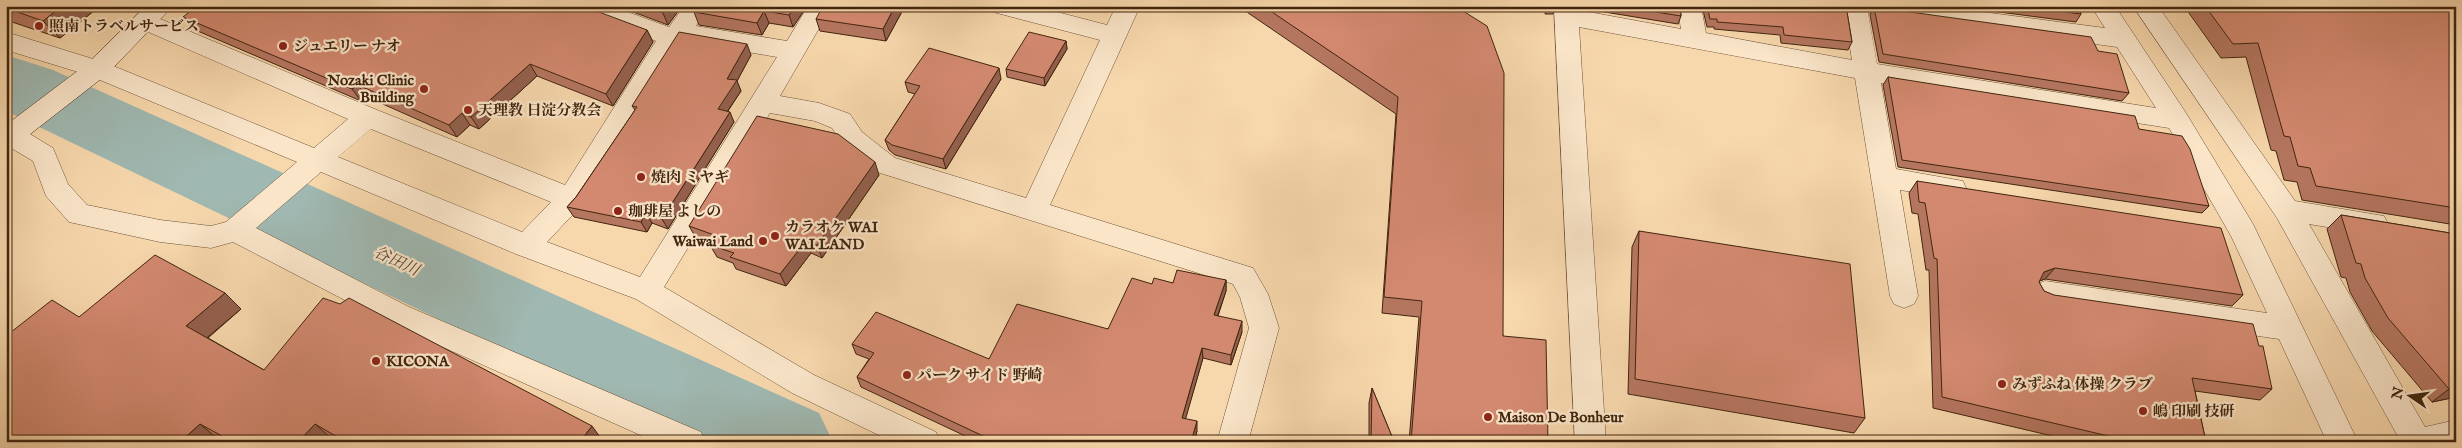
<svg xmlns="http://www.w3.org/2000/svg" width="2462" height="448" viewBox="0 0 2462 448" font-family="'IM FELL English','Noto Serif JP',serif">
	<style>
		.lines { fill: none; stroke-linecap: round; stroke-linejoin: round }
		.river { fill: #9fb8b1; fill-rule: evenodd }
		.minor-casing { stroke: #6e5236; stroke-width: 1 }
		.secondary-casing { stroke: #41250f; stroke-width: 1 }
		.minor { fill: #fae5c9; fill-rule: evenodd }
		.secondary { fill: #fae5c9; fill-rule: evenodd }
		.wall { fill: #b57660; stroke: #41250f }
		.shaded-wall { fill: #94604e; stroke: #41250f }
		.building { fill: #d38970; stroke: #41250f }
		.poi-dot { fill: #8f2418; stroke: #fae5c9; stroke-width: 2 }
		.labels { text-anchor: middle; dominant-baseline: central; stroke-width: 4.5; stroke-linejoin: round; paint-order: stroke }
		.poi-label { font-size: 15px; font-weight: bold; fill: #41250f; stroke: #fae5c9; text-anchor: start }
		.water-label { font-size: 16px; font-style: italic; fill: #584a38; stroke: #fae5c9 }
	</style>
	<rect width="100%" height="100%" fill="#f7d7ac"/>
	<filter id="stains"><feTurbulence type="fractalNoise" baseFrequency=".004" numOctaves="4"/><feColorMatrix values="0 0 0 0 .2 0 0 0 0 .09 0 0 0 0 .02 0 0 0 .5 -.17"/></filter>
	<radialGradient id="worn" r=".72"><stop offset=".6" stop-color="#630" stop-opacity="0"/><stop offset="1" stop-color="#630" stop-opacity=".3"/></radialGradient>
	<g class="lines">
		<path class="river" d="M6,55L53,70L819,413L833,442H694L6,111Z"/>
		<defs>
			<path id="minor" d="M573,6H611L669,27L684,6H709L696,26L787,41L808,6H832L780,96L819,103L850,114L862,132L895,158L1026,198L1100,40L993,12L989,6H1034L1107,25L1116,6H1140L1050,205L1253,268L1268,294L1279,328L1248,442H1217L1249,328L1240,297L1233,284L877,172L844,146L832,128L815,121L770,113L664,287L814,375L936,432L940,442H893L792,393L636,299L516,254L321,172L256,228L409,307L701,432L705,442H656L389,323L233,242L211,248L160,242L69,222L46,196L33,161L6,145V127L11,125L20,128L53,148L68,184L87,205L160,220L211,226L226,222L297,162L88,75L6,50V32L106,63L314,148L348,119L137,27L134,21L137,15L146,13L377,110L565,185L656,41L577,12ZM683,41L777,57L640,277L547,242L581,206L680,43ZM371,129L551,202L522,232L338,157Z
				M1554,6H1578V10L1681,29L1677,6H1701L1706,33L1852,60L1843,6H1937L2105,28L2091,6H2115L2186,113L2253,224L2358,442H2327L2279,339L2045,305L2035,301L2031,293L2035,285L2045,281L2267,313L2231,236L2169,128L1881,83L1896,169L1963,181L1966,188L1963,195L1953,198L1900,190L1918,296L1914,304L1904,308L1894,304L1890,296L1855,78L1579,27L1606,442H1575ZM1868,13L2117,47L2156,108L1877,64Z
				M2133,6H2158L2295,201L2384,216L2388,224L2384,232L2374,235L2309,224L2425,427L2456,420V442H2401L2277,218Z"/>
			<path id="secondary" d="M146,6H173L106,75L20,142L11,145L6,143V125L88,63Z"/>
		</defs>
		<use href="#minor" class="minor-casing"/>
		<use href="#secondary" class="secondary-casing"/>
		<use href="#minor" class="minor"/>
		<use href="#secondary" class="secondary"/>
	</g>
	<path class="wall" d="M6,6H100L60,38L6,20Z
		M617,6H682L668,25Z
		M807,6L793,27L769,23L762,35L699,25L694,12Z
		M905,6L886,41L820,31L816,19Z
		M1238,6H1455L1503,336L1548,442H1409L1419,317L1382,313L1396,114Z
		M1546,6H1555L1553,14H1545Z
		M1579,6H1680L1681,16L1678,24L1580,8Z
		M1702,6H1846L1852,42L1848,50L1781,43L1780,35L1714,29V27H1707Z
		M1953,6H2078L2081,14L2076,22Z
		M2184,6H2456V225L2302,200L2297,182L2284,180L2276,151L2271,150L2246,57L2221,58Z
		M1874,7L2098,51L2129,93L2122,101L1879,62L1870,15Z
		M183,17L647,30L653,42L613,106L537,76L479,129L470,125L457,137L367,97L361,101L193,29Z
		M1066,41L1067,49L1045,86L1007,77L1006,69Z
		M751,55L737,81L741,91L728,111L734,122L668,229L652,223L647,232L574,217L567,207L576,197L635,110L632,106Z
		M1888,77L2139,129L2209,206L2202,213L1898,167L1883,85Z
		M1001,79L946,169L895,155L889,150L885,140L915,94L908,92L905,82Z
		M879,175L822,258L811,253L786,286L736,269L733,263L717,257L710,245L711,244L696,238L689,226Z
		M1917,181L2243,295L2232,306L2045,279L2039,281V282L2044,291L2272,389L2260,400L2195,391L2206,442H2078L1933,408L1929,270H1926L1918,214L1912,213L1909,193Z
		M2341,215L2456,234V397L2432,402L2372,331L2350,292L2346,278L2341,277L2327,229Z
		M1639,231L1865,418L1854,433L1628,394L1632,247Z
		M1226,280V291L1218,316L1242,332L1231,365L1203,358L1185,419L1197,431L1194,442H978L861,387L857,377L869,359L856,354L852,344L989,359L1108,329L1152,284Z
		M225,293L241,309L208,338L264,370L603,441L602,442H337L331,438L328,442H223L218,439L215,442L79,317Z
		M1372,388L1393,439L1403,442H1369V403Z"/>
	<path class="shaded-wall" d="M62,6H100L60,38L43,21Z
		M668,6H682L668,25L663,13Z
		M795,6H807L793,27L789,15Z
		M895,6H905L886,41L883,29Z
		M764,11L769,23L762,35L757,23Z
		M647,30L653,42L613,106L606,94Z
		M1066,41L1067,49L1045,86L1044,78Z
		M747,44L751,55L737,81L741,91L722,119L718,109L727,79Z
		M530,64L537,76L479,129L471,117Z
		M999,68L1001,79L946,169L943,159Z
		M358,85L367,97L361,101L352,89Z
		M730,112L734,122L668,229L662,219Z
		M462,113L470,125L457,137L449,125Z
		M875,162L879,175L822,258L817,245Z
		M646,213L652,223L647,232L641,222Z
		M806,241L811,253L786,286L780,274Z
		M2055,268L2045,279L2034,283L2044,272Z
		M1226,280V291L1214,326V315Z
		M225,293L241,309L203,341L186,326Z
		M1242,321V332L1231,365V355Z
		M1202,348L1203,358L1183,428L1182,418Z
		M2456,388V397L2432,402L2449,389Z
		M1197,421V431L1194,442H1191Z
		M200,424L218,439L215,442H180Z
		M315,424L331,438L328,442H298Z
		M592,426L603,441L602,442H584L582,439Z"/>
	<path class="building" d="M6,6H62L43,21L6,8Z
		M197,6H583L647,30L606,94L530,64L471,117L462,113L449,125L358,85L352,89L183,17Z
		M645,6H668L663,13Z
		M698,6H795L789,15L764,11L757,23L694,12Z
		M823,6H895L883,29L816,19Z
		M1263,6H1455L1487,26L1504,73L1503,336L1546,340L1548,442H1411L1422,301L1384,297L1398,97Z
		M1618,6H1680L1681,16Z
		M1707,6H1846L1852,42L1784,35L1783,27L1717,22V19H1710Z
		M2020,6H2078L2081,14Z
		M2205,6H2456V208L2316,186L2310,168L2298,166L2290,137L2284,136L2258,43L2233,44Z
		M1874,7L2091,37L2098,51L2117,54L2129,93L1883,54Z
		M679,32L747,44L727,79L737,80L718,109L730,112L662,219L646,213L641,222L567,207L576,197L637,107L632,106Z
		M1029,32L1066,41L1044,78L1006,69Z
		M929,48L999,68L943,159L892,145L885,140L920,86L905,82Z
		M1888,77L2135,116L2139,129L2182,136L2190,149L2209,206L1902,160Z
		M757,116L838,134L875,162L817,245L806,241L780,274L730,257L734,253L710,245L717,236L689,226Z
		M1917,181L2221,228L2243,295L2055,268L2044,272L2039,282L2044,291L2054,295L2253,324L2259,346H2263L2272,389L2192,378L2206,442H2118L2117,438L1942,397L1937,259L1934,258L1925,203L1919,202Z
		M2341,215L2456,234V388L2449,389L2388,318L2365,278L2361,264L2356,263Z
		M1639,231L1850,264L1865,418L1635,379Z
		M155,255L225,293L186,326L264,370L323,298L340,304L349,298L592,426L582,439L587,442H346L315,424L298,442H233L200,424L180,442H6V336L52,300L79,317Z
		M1177,270L1226,280L1214,315L1242,321L1231,355L1202,348L1182,418L1197,421L1191,442H1008L1005,441L1004,442H996L857,377L874,353L852,344L876,312L989,359L1017,304L1108,329L1132,278L1152,284L1154,278L1173,283Z
		M1372,388L1393,439L1403,442H1371Z"/>
	<g class="poi-dot">
		<circle cx="39" cy="26" r="5"/>
		<circle cx="283" cy="46" r="5"/>
		<circle cx="424" cy="89" r="5"/>
		<circle cx="468" cy="110" r="5"/>
		<circle cx="641" cy="177" r="5"/>
		<circle cx="618" cy="211" r="5"/>
		<circle cx="775" cy="236" r="5"/>
		<circle cx="763" cy="241" r="5"/>
		<circle cx="376" cy="361" r="5"/>
		<circle cx="907" cy="375" r="5"/>
		<circle cx="2002" cy="384" r="5"/>
		<circle cx="2143" cy="411" r="5"/>
		<circle cx="1488" cy="417" r="5"/>
	</g>
	<g class="labels">
		<g class="poi-label">
			<text x="49" y="26">照南トラベルサービス</text>
			<text x="293" y="46">ジュエリー ナオ</text>
			<text x="414" y="80" text-anchor="end">Nozaki Clinic<tspan x="414" dy="17">Building</tspan></text>
			<text x="478" y="110">天理教 日淀分教会</text>
			<text x="651" y="177">焼肉 ミヤギ</text>
			<text x="628" y="211">珈琲屋 よしの</text>
			<text x="785" y="227">カラオケ WAI<tspan x="785" dy="17">WAI LAND</tspan></text>
			<text x="753" y="241" text-anchor="end">Waiwai Land</text>
			<text x="386" y="361">KICONA</text>
			<text x="917" y="375">パーク サイド 野崎</text>
			<text x="2012" y="384">みずふね 体操 クラブ</text>
			<text x="2153" y="411">嶋 印刷 技研</text>
			<text x="1498" y="417">Maison De Bonheur</text>
		</g>
		<g class="water-label">
			<text transform="translate(396 262) rotate(25)">谷田川</text>
		</g>
	</g>
	<rect width="2462" height="448" fill="none" stroke="#f7d7ac" stroke-width="25"/>
	<rect x="8" y="8" width="2447" height="433" fill="none" stroke="#41250f" stroke-width="2.5"/>
	<rect x="12" y="12" width="2437" height="423" fill="none" stroke="#41250f"/>
	<g transform="translate(2410 396) rotate(283)" stroke="#fae5c9" stroke-width="4" paint-order="stroke">
	<path d="M0-4L9 19L0 12L-9 19Z" fill="#41250f"/>
	<text y="-8" font-size="14" font-weight="bold" text-anchor="middle" fill="#41250f">N</text>
	</g>
	<rect width="100%" height="100%" filter="url(#stains)"/>
	<rect width="100%" height="100%" fill="url(#worn)"/>
</svg>
